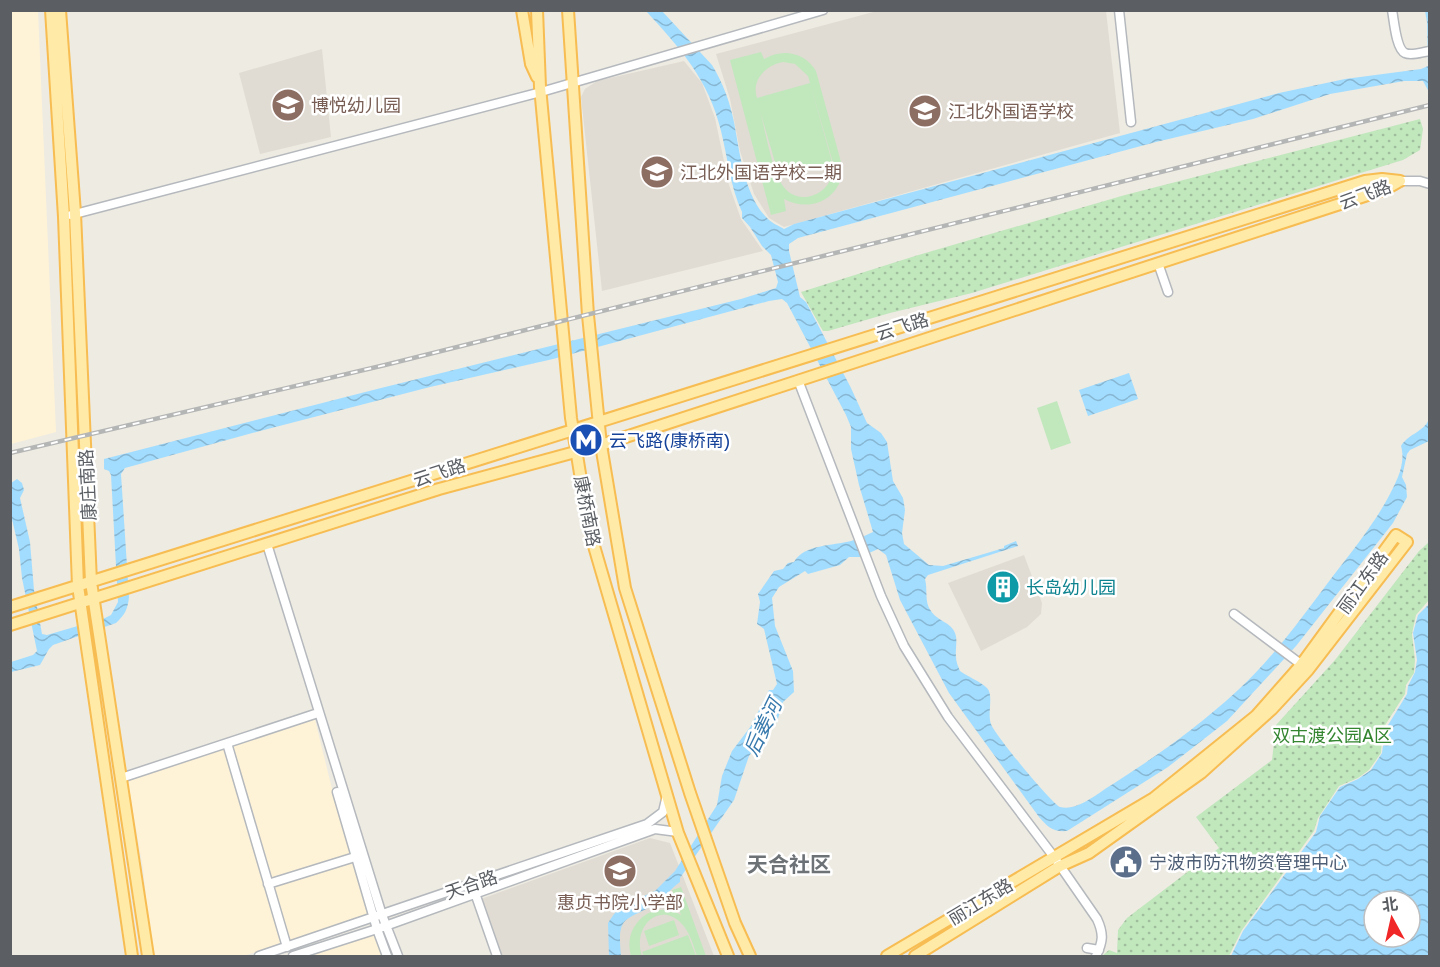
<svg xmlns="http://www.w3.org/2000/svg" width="1440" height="967" viewBox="0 0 1440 967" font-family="'Golos Text','Noto Sans SC',sans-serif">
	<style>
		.commercial { fill: #fff3d7 }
		.education { fill: #e0dcd3 }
		.grass { fill: #c1e7bd; fill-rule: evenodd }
		.park { fill: url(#park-dots) }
		.water { fill: url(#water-waves); fill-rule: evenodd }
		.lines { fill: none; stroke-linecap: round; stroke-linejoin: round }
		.minor-casing { stroke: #b5b9bd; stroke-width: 11 }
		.major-casing { stroke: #f7bd52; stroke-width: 14 }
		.minor { stroke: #fff; stroke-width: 8 }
		.major { stroke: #ffeaa7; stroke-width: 10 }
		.rail-casing { stroke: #b4b5b5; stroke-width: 4.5 }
		.rail { stroke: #fff; stroke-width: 2; stroke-dasharray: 7; stroke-linecap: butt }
		.labels { text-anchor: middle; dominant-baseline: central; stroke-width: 5; stroke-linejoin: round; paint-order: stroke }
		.education-label { font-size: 18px; fill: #785e54; stroke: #fff; text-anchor: start }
		.street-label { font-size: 18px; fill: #5b5f64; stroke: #fff }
		.transit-label { font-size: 18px; fill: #164399; stroke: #fff; text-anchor: start }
		.culture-label { font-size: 18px; fill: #0d838f; stroke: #fff; text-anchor: start }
		.park-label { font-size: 18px; fill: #338530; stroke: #fff }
		.service-label { font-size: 18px; fill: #4e5e75; stroke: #fff; text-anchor: start }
		.water-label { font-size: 20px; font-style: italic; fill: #387aad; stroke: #fff }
		.quarter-label { font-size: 21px; font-weight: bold; fill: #6c7276; stroke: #fff }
	</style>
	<defs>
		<pattern id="park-dots" width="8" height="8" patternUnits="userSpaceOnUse" patternTransform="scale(1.5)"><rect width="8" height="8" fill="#c1e7bd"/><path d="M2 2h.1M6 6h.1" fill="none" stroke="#a0be9d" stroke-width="1.8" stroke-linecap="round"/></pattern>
		<pattern id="water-waves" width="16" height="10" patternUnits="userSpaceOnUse" patternTransform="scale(1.5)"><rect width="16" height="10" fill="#a2ddff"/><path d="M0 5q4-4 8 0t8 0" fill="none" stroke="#87b6d2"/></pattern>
	</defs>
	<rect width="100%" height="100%" fill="#eeebe2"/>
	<path class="commercial" d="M11,10L38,11L56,432L11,444Z
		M313,712L337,809L371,916L243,956H152L143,868L126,772Z
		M375,931L384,956H303Z"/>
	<path class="education" d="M877,11H1106L1120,133L784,227L769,218L754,194L740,151L730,99L716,54Z
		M322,49L331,137L260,154L239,73Z
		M684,61L702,83L715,118L729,185L741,219L763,251L602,291L581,97L585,89L597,81Z
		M1024,555L1042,603L1041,614L1027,627L981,651L948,583Z
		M650,838L670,843L714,956H501L481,899Z"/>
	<path class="grass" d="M761,52L764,59C782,48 805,52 816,71L843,169C840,200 810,213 784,199L786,211L771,215L730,60ZM783,62L795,64L808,76L833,163C837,193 797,211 781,183C772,169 765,129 760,111L779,176L832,162L810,83L757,98C751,80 766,65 783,62Z
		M1057,401L1071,443L1051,450L1037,408Z
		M681,887L706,956H697C693,945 690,932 681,923C659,901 632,927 642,956H631C622,926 652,898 681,915L672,890Z
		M674,920L679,935L649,946L644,931Z
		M688,935L696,956H644L642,952Z"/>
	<path class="park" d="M1420,119L1423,129L1420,150L1403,160L972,293L890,313L828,331H823L801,292L915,256L1125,195Z
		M1429,542V600L1416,615L1412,634L1415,660L1414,673L1406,685L1405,694L1382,730L1381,753L1369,770L1358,778L1339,786L1318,818L1314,831L1242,930L1229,956H1102L1109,950L1117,953L1118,930L1127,918L1219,848L1196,817L1272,760L1276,725L1335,660L1419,551Z"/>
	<path class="water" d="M646,11H662L712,65C723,83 730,102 734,122C740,153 744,196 768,219C772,223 779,226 784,229L794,224L1279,93L1345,79L1421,69L1428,66L1427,22L1425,11H1429V92L1423,81H1404L1330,94L1253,119L1156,142L798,238L789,244V251L800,297L806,302L851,388L867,423L881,433L887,442L893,481L903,498L905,510L902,533L904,544L929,565L943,566L1004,548V546L1016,541L1018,546L928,575L925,579C928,590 924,602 931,611C937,621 951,622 955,633C958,640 955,649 956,657C956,662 958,666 960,671C967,676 981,682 987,688C994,695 987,714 991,724C994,734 1052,804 1060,807C1077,812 1099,792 1113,784C1157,756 1199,726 1237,691C1274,657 1303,616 1333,576C1357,545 1383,513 1398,477C1402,467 1404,456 1401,446C1408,434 1424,432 1429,419V441L1410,450L1407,454L1402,477L1406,485L1407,497L1393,523L1296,646L1227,721L1168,767L1067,831C1052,832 1048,827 1039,817L949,693L900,600L886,555L878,549L860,557H849L840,565L808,574L805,571L779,587L772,598L775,626L793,671L794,692L783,702L777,722L749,756L734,800L680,878V882C671,888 664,899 655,904C624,922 617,915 621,956H609L608,923L614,914L622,906L655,891L675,871L717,805L722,776L732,751L751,726L769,690H773L777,684L764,629L757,624L760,602L758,594L774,571L783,569L788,563L794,562C804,544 833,546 851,541C858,539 866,535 873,532L859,485L851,449V427L846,415L787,303L782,299L769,301L553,359L430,387L260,431L125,468L121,474L129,597C128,608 125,615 116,623L53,645L49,649L40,665L11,672V662L33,655L37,651L22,578L19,549L11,515V483L17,479L22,483L24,490L20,498L30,542L34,590L42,634L47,635L105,618L111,615L118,602L111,475L109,471L104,469V459L377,389L741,299L776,288L778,282L771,255L762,246L750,227L742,218V212C730,186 728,159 721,131C709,80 680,48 646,11Z
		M1129,373L1138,399L1088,416L1079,390Z
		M1429,604V956H1231L1243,931L1316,832L1320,816L1340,787L1358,779L1371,770L1382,753L1385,730L1407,694L1408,686L1415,672L1417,660L1413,633L1418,615ZM1374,901H1410V937H1374Z"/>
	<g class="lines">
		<defs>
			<path id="minor" d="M1119,10L1131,122
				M1392,10C1394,20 1396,49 1405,53C1411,56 1422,52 1430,51
				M1400,181H1420L1430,184
				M71,215L541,92L823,10
				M1158,263L1168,292
				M798,380L881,596L904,646L948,717L1054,857L1097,919C1104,934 1103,942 1096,956
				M267,544L382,915L398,956
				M1234,614L1306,668
				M227,743L287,947
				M121,778L318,713
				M337,792L377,929L387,956
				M268,884L355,857
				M475,893L497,956
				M1087,948L1099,950
				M259,956L647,824L663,812L667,795
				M293,956L377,929L655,829L678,832"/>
			<path id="major" d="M51,10L64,217L78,586L132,956
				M60,10L75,213L91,582L148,956
				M522,10L531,64L537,77
				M537,10L540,87L571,418L589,529L678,833L728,956
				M568,10L588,315L601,445L625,588L690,793L735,923L750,956
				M10,607L1365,181L1382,179L1400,181
				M10,625L439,489L601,445L1386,189L1400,181
				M887,956L1154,798L1256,716L1301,665L1396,535L1407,542L1308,670L1272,709L1201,773L1089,853L1060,866L915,956"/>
		</defs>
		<use href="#minor" class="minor-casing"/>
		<use href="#major" class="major-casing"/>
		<use href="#minor" class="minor"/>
		<use href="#major" class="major"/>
		<defs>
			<path id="rail" d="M10,453L385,365L1430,105"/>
		</defs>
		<use href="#rail" class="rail-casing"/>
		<use href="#rail" class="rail"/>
	</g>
	<defs>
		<symbol id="school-disc" viewBox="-11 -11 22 22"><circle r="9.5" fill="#8d6e63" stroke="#fff"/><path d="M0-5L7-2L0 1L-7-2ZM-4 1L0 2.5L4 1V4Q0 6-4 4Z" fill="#fff"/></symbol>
		<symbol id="metro-disc" viewBox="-11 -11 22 22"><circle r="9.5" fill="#1a4fb4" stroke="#fff"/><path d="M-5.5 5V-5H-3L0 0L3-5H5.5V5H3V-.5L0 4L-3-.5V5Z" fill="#fff"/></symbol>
		<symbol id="building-disc" viewBox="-11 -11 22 22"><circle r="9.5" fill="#0f9aa8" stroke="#fff"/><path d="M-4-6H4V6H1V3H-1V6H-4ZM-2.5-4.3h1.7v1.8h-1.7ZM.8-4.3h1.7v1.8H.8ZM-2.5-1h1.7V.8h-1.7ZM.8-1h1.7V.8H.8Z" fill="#fff"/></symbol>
		<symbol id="civic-disc" viewBox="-11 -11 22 22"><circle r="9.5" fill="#5c6f8a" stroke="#fff"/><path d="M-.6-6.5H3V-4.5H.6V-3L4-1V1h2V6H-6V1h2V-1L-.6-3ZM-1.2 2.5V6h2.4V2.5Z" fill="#fff"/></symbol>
	</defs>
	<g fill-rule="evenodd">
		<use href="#school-disc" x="269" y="86" width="38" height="38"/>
		<use href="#school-disc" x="906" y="92" width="38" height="38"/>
		<use href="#school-disc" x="638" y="153" width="38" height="38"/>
		<use href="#metro-disc" x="567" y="421" width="38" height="38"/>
		<use href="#building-disc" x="984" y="568" width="38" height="38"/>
		<use href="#civic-disc" x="1107" y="843" width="38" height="38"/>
		<use href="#school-disc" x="601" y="852" width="38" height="38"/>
	</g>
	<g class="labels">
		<g class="education-label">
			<text x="311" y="105">博悦幼儿园</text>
			<text x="948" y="111">江北外国语学校</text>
			<text x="680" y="172">江北外国语学校二期</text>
			<text x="620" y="902" text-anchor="middle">惠贞书院小学部</text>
		</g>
		<g class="street-label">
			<text transform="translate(1365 194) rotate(-20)">云飞路</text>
			<text transform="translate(902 326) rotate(-17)">云飞路</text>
			<text transform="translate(439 472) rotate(-18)">云飞路</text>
			<text transform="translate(87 485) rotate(-93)">康庄南路</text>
			<text transform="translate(588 511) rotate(79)">康桥南路</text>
			<text transform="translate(1362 582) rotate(-54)">丽江东路</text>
			<text transform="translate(471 884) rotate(-19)">天合路</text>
			<text transform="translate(980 901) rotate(-31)">丽江东路</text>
		</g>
		<g class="transit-label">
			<text x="609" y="440">云飞路(康桥南)</text>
		</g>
		<g class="culture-label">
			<text x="1026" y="587">长岛幼儿园</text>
		</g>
		<g class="park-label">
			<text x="1332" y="735">双古渡公园A区</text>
		</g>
		<g class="service-label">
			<text x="1149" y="862">宁波市防汛物资管理中心</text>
		</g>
		<g class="water-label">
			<text transform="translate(762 727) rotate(-64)">后姜河</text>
		</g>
		<g class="quarter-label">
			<text x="789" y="864">天合社区</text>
		</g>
	</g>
	<rect width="1440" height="967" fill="none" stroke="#5b5f64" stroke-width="24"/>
	<g transform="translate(1392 919) rotate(352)"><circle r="28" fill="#ffffff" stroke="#bdbfc1" stroke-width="1.5"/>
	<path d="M0-4.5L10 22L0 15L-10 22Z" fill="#f02726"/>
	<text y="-9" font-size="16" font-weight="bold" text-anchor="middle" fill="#5b5f64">北</text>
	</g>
</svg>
